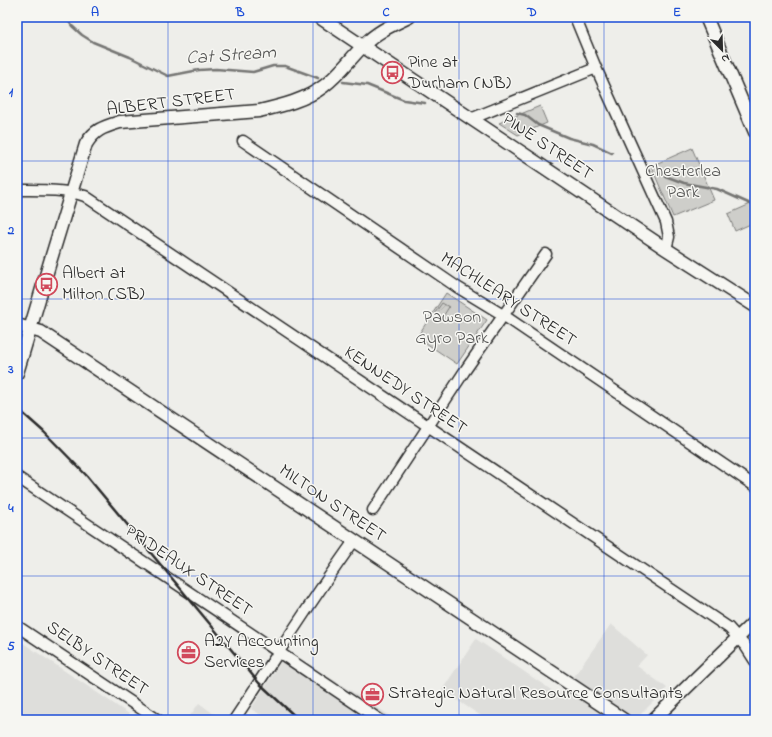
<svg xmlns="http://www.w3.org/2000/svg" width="772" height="737" viewBox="0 0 772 737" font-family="'Indie Flower',sans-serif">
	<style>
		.built { fill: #dededb }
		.park { fill: #cececa; stroke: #7c7c7a }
		.garden { fill: url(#garden-furrows); stroke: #7c7c7a }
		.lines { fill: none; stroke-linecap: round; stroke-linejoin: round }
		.stream { stroke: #757573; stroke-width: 2.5 }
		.minor-casing { stroke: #2b2b2b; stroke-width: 13 }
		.tertiary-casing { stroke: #2b2b2b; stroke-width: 15 }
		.minor { stroke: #f6f6f2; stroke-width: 10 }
		.tertiary { stroke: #f6f6f2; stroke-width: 12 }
		.rail { stroke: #2b2b2b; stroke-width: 2.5 }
		.grid { fill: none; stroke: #1d4ed8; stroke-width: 1; stroke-opacity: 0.55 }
		.labels { text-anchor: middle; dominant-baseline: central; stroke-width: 3; stroke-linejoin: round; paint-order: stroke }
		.poi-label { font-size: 18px; fill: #2b2b2b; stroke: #f6f6f2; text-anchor: start }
		.street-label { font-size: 18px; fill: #2b2b2b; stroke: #f6f6f2 }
		.park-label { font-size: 18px; fill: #545453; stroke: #f6f6f2 }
		.water-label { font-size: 19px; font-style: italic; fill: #565655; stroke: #f6f6f2 }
		.neatline { fill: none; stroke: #1d4ed8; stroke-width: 1.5 }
		.grid-label { font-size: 13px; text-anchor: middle; font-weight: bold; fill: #1d4ed8 }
	</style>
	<defs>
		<pattern id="garden-furrows" width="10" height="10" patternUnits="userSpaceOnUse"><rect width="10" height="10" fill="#cececa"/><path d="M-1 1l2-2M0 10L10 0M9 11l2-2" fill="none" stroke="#b1b1ae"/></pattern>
	</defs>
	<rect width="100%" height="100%" fill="#eeeeea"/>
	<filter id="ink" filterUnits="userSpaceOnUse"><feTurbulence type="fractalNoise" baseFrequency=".025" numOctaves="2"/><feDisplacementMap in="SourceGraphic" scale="8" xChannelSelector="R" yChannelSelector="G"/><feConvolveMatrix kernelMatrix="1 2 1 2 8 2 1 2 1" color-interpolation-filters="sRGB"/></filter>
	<g filter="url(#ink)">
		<path class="built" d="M611,624L647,655L637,666L667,688L635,720H483L484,718L442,690L476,639L560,696Z
			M17,639L138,720H17Z
			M288,651L397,720H269L251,709Z
			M199,703L222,720H187Z"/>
		<path class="park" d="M540,106L547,123L518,135L499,123Z
			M692,148L714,200L673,217L651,166Z
			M755,202V222L735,231L728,214Z
			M446,293L487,320L457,364L417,337Z"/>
		<path class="garden" d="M442,303L449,307L442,318L435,313Z"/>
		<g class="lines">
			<path class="stream" d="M66,17L72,26L82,35L93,42L130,57L168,76L199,70L216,69L253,72L273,66H285L318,78
				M343,82L367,85L404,100L425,103
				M517,113L525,115L538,125L569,138L593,144L612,153
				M657,173L684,183L717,189L755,206"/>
			<defs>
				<path id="minor" d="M575,17L596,68L666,222L669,237L666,249
					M473,118L596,68
					M243,141L457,287L503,315L755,486
					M17,190C40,190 63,189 85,196L729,628L746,647L755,661
					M17,477L380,720
					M373,510L464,372L546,254
					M17,626L158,720
					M234,720C274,660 312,599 354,541"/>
				<path id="tertiary" d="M319,17L666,249L755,306
					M706,17L755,132
					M17,325L41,332L624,720
					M17,373L50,262L86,144C95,129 104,127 120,122L259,111C281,106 306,100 324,86C339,75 350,59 363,46C376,32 392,25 409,17
					M653,720L755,621"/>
			</defs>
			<use href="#minor" class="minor-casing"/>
			<use href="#tertiary" class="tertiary-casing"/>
			<use href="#minor" class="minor"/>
			<use href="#tertiary" class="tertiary"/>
			<path class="rail" d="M17,408L44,432L86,475L259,683L299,720"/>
		</g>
	</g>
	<path class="grid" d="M168,17V720M313,17V720M459,17V720M604,17V720M17,161H755M17,299H755M17,438H755M17,576H755"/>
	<defs>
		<symbol id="bus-ring" viewBox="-11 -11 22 22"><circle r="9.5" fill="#f6f6f2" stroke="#d1495b" stroke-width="1.5"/><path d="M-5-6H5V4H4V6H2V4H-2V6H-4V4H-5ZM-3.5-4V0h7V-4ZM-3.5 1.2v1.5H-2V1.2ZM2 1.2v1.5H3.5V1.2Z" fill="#d1495b"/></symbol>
		<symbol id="office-ring" viewBox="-11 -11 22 22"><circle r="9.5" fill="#f6f6f2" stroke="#d1495b" stroke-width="1.5"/><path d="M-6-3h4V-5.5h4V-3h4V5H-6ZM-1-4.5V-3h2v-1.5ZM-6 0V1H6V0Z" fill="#d1495b"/></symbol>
	</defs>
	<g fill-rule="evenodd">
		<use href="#bus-ring" x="380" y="60" width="25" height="25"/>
		<use href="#bus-ring" x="34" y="272" width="25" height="25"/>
		<use href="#office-ring" x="176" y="640" width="25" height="25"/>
		<use href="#office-ring" x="360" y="682" width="25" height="25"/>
	</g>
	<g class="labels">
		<g class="poi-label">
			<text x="408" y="63">Pine at<tspan x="408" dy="21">Durham (NB)</tspan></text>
			<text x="62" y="274">Albert at<tspan x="62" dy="21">Milton (SB)</tspan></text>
			<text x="204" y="642">A2Y Accounting<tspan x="204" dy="21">Services</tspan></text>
			<text x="388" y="694">Strategic Natural Resource Consultants</text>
		</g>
		<g class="street-label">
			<text transform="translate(171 103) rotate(-7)">ALBERT STREET</text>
			<text transform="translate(547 147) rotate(34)">PINE STREET</text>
			<text transform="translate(508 300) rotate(33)">MACHLEARY STREET</text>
			<text transform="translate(405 391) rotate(34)">KENNEDY STREET</text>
			<text transform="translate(332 504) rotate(34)">MILTON STREET</text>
			<text transform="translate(188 571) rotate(34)">PRIDEAUX STREET</text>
			<text transform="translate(97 659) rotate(34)">SELBY STREET</text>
		</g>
		<g class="park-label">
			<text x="683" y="172">Chesterlea<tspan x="683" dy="21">Park</tspan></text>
			<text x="452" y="318">Pawson<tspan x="452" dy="21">Gyro Park</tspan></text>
		</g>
		<g class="water-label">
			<text transform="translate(231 56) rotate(-4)">Cat Stream</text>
		</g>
	</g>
	<rect width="772" height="737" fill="none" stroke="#f6f6f2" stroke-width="44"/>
	<g transform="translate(722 50) rotate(157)" stroke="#f6f6f2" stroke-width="3" paint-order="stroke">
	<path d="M0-3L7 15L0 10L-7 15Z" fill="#2b2b2b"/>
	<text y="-6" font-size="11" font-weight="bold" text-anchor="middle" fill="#2b2b2b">N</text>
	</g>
	<rect x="22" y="22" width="728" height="693" class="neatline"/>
	<g class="grid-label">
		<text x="95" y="16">A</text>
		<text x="240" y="16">B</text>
		<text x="386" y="16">C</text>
		<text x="532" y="16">D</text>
		<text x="677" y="16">E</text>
		<text x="11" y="96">1</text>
		<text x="11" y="234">2</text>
		<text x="11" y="373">3</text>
		<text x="11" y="512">4</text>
		<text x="11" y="650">5</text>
	</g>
</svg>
